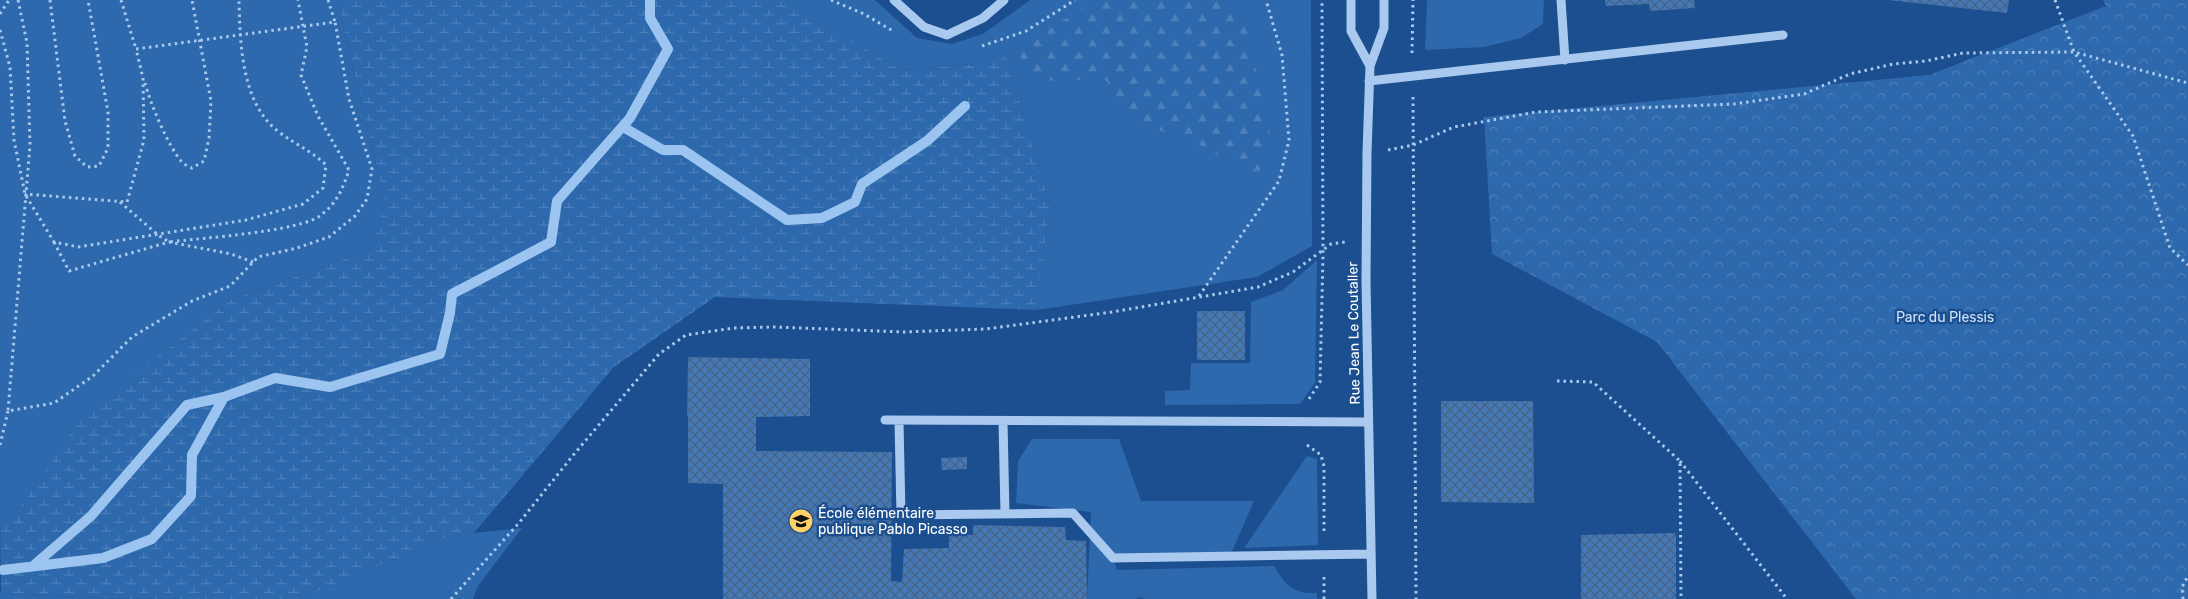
<svg xmlns="http://www.w3.org/2000/svg" width="2188" height="599" viewBox="0 0 2188 599" font-family="Rubik,sans-serif">
	<style>
		.green { fill: #2e69ad }
		.forest { fill: url(#forest-firs) }
		.wetland { fill: url(#wetland-marsh) }
		.park { fill: url(#park-crowns) }
		.lines { fill: none; stroke-linecap: round; stroke-linejoin: round }
		.stream { stroke: #9cc4f0; stroke-width: 10 }
		.building { fill: url(#building-cross-hatch) }
		.path { stroke: #a9c9ee; stroke-width: 3; stroke-dasharray: 2.5 4; stroke-linecap: butt }
		.minor { stroke: #a9c9ee; stroke-width: 9 }
		.labels { text-anchor: middle; dominant-baseline: central; stroke-width: 5; stroke-linejoin: round; paint-order: stroke }
		.park-label { font-size: 14px; fill: #cfe3fa; stroke: #1b4f8f }
		.street-label { font-size: 14px; fill: #fff; stroke: #1b4f8f }
		.poi-label { font-size: 14px; fill: #fff; stroke: #1b4f8f; text-anchor: start }
	</style>
	<defs>
		<pattern id="forest-firs" width="22" height="20" patternUnits="userSpaceOnUse" patternTransform="scale(1.25)"><rect width="22" height="20" fill="#2e69ad"/><path d="M5 1l3.5 6h-7zM16 11l3.5 6h-7z" fill="#4d80b9"/></pattern>
		<pattern id="wetland-marsh" width="20" height="14" patternUnits="userSpaceOnUse" patternTransform="scale(1.25)"><rect width="20" height="14" fill="#2e69ad"/><path d="M1 5h8M5 5V1M11 12h8M15 12V8" fill="none" stroke="#4d80b9"/></pattern>
		<pattern id="park-crowns" width="20" height="18" patternUnits="userSpaceOnUse" patternTransform="scale(1.25)"><rect width="20" height="18" fill="#2e69ad"/><path d="M2 6a3 3 0 1 1 6 0M12 15a3 3 0 1 1 6 0" fill="none" stroke="#4d80b9"/></pattern>
		<pattern id="building-cross-hatch" width="8" height="8" patternUnits="userSpaceOnUse" patternTransform="scale(1.25)"><rect width="8" height="8" fill="#4478b7"/><path d="M0 0l8 8M0 8l8-8" fill="none" stroke="#486282"/></pattern>
	</defs>
	<rect width="100%" height="100%" fill="#1b4f8f"/>
	<path class="green" d="M0,0H337L385,202L370,250L232,299L25,501L0,528Z
		M786,0H875L917,38L952,44L983,34L1030,0H1311L1312,246L1257,277L1037,310L1050,206L1005,53L973,64L901,70Z
		M1427,0H1544L1543,24L1521,38L1484,47L1425,50Z
		M1317,260L1315,383L1300,404L1165,405V391L1190,390L1191,363H1250L1251,302L1283,290Z
		M1032,439H1119L1141,501H1254L1230,556L1113,559L1117,570L1274,566C1286,586 1294,594 1317,593V599H1145L1140,597L1135,599H1087L1091,512L1016,503L1018,461Z
		M1307,456L1317,459L1318,545L1244,548Z
		M522,528L478,586L473,599H300L452,535Z
		M0,591L1,594L129,599H0Z"/>
	<path class="forest" d="M1094,0H1230L1244,18L1270,129L1256,184L1233,164L1197,143L1135,122L1105,79L1031,81L1017,50Z"/>
	<path class="wetland" d="M337,0H786L901,70L973,64L1005,53L1050,206L1037,310L715,297L614,367L474,533L452,535L300,599H129L1,594L0,528L25,501L84,414L232,299L370,250L385,202Z"/>
	<path class="park" d="M2103,0H2188V599H1856L1657,342L1492,254L1484,117L1929,75L2106,6Z"/>
	<g class="lines">
		<path class="stream" d="M623,127L663,150H683L787,220L822,218L855,202L862,184L927,141L965,106
			M33,566L91,516L187,405L224,397
			M3,570L103,558L152,539L191,496L192,455L224,397L275,378L330,387L440,354L450,313L452,294L551,242L557,201L630,118L668,49L650,18V0"/>
	</g>
	<path class="building" d="M1605,0H1694L1695,8L1650,11L1649,4L1606,6Z
		M1888,0H2009L2007,13Z
		M1197,311H1245V360H1197Z
		M688,357L810,359V416L756,417V451L892,452L891,581L902,582L904,549L949,548V534L973,535V525L1065,527L1066,540L1086,541L1087,599H723V484L688,483V416L687,417Z
		M1441,401H1533L1534,503L1441,502Z
		M967,457V469L942,470L941,458Z
		M1676,533V599H1581V535Z"/>
	<g class="lines">
		<path class="path" d="M18,0L27,43L30,145L8,411L54,403L93,376L132,337L192,301L230,286L258,257L297,248L329,237L355,216L367,199L372,169L349,99L335,22L136,49L143,78L144,140L127,202L25,194
			M50,0L65,121L75,156L87,167L99,166L108,148V112L88,0
			M121,0L136,49
			M328,0L335,22
			M831,0L864,14L893,31
			M2055,0L2074,52L2133,136L2170,248L2188,265
			M0,14L9,0
			M0,30L10,67L14,140L25,194L54,242L78,247L246,220L303,204L323,188L326,165C309,149 296,145 279,132C241,104 240,42 239,0
			M982,46L1026,31L1075,0
			M1412,53L1413,0
			M145,83C150,103 169,148 182,162C185,165 189,167 192,168L204,161L209,138L211,101L192,0
			M1413,97L1416,599
			M1388,150L1413,145L1454,127L1536,112L1734,104L1804,94L1850,74L1893,64L1926,61L1963,53L2074,52L2188,83
			M120,202L158,235L169,242C200,238 300,232 321,215C337,203 343,188 349,170L318,116L301,75L307,47L298,0
			M54,242L69,271L169,242L231,254L253,262
			M1199,296L1279,181L1289,140L1282,55L1266,0
			M1557,381L1593,382L1680,461L1681,599
			M1309,399L1320,382L1323,256L1322,0
			M0,445L8,411
			M1307,445L1321,455L1324,466V534
			M1680,461L1787,599
			M1324,577V599
			M451,599L518,524L575,453L659,354L686,335L734,328L774,327L903,332L986,329L1112,312L1258,287L1293,272L1331,244L1345,242
			M2183,599L2182,587L2188,576"/>
		<path class="minor" d="M894,0L924,27L947,35L983,18L1004,0
			M1351,0V31L1370,66
			M1561,0L1565,60
			M1369,81L1783,35
			M885,420L1368,422
			M899,421L901,515L1073,513L1113,558L1371,554
			M1003,421L1005,514
			M1372,599L1366,281L1367,153L1370,66L1384,28V0"/>
	</g>
	<defs>
		<symbol id="school-disc" viewBox="-11 -11 22 22"><circle r="9.5" fill="#ffd166" stroke="#1b4f8f"/><path d="M0-5L7-2L0 1L-7-2ZM-4 1L0 2.5L4 1V4Q0 6-4 4Z" fill="#111"/></symbol>
	</defs>
	<g fill-rule="evenodd">
		<use href="#school-disc" x="787" y="507" width="28" height="28"/>
	</g>
	<g class="labels">
		<g class="park-label">
			<text x="1945" y="317">Parc du Plessis</text>
		</g>
		<g class="street-label">
			<text transform="translate(1354 333) rotate(-91)">Rue Jean Le Coutaller</text>
		</g>
		<g class="poi-label">
			<text x="818" y="513">École élémentaire<tspan x="818" dy="16">publique Pablo Picasso</tspan></text>
		</g>
	</g>
</svg>
